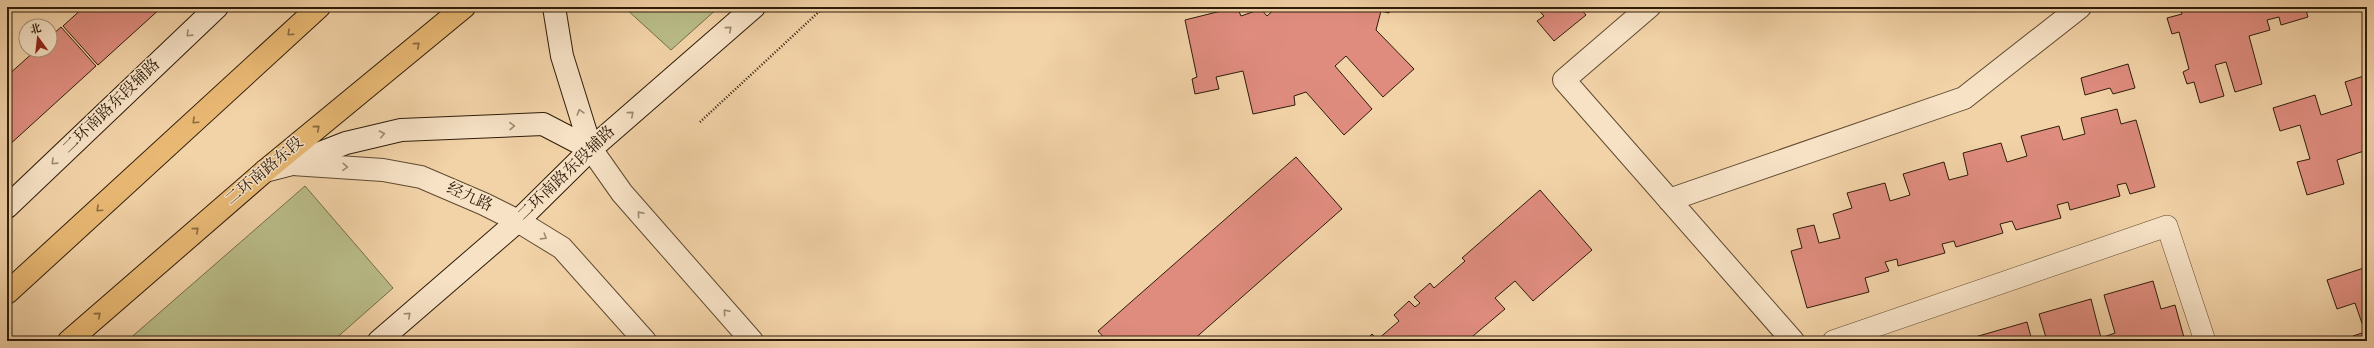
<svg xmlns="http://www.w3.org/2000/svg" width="2374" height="348" viewBox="0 0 2374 348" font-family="'Sorts Mill Goudy','Noto Serif SC',serif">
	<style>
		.green { fill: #b9bc88; stroke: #746c48 }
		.building { fill: #df8c7e; stroke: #2e1c09 }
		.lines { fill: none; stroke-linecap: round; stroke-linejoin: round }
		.service-casing { stroke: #5f4a30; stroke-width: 22 }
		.minor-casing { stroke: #5f4a30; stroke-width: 24 }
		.tertiary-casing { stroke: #5f4a30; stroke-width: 24 }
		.secondary-casing { stroke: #2e1c09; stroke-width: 24 }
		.trunk-casing { stroke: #2e1c09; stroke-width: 24 }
		.path { stroke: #2e1c09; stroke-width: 2.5; stroke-dasharray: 1 2; stroke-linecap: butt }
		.service { stroke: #f7e2c6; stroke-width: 21 }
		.minor { stroke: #f7e2c6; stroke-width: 22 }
		.tertiary { stroke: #f7e2c6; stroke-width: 22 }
		.secondary { stroke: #f7e2c6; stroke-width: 22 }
		.trunk { stroke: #e9b974; stroke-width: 22 }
		.oneway { stroke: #9d8971 }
		.oneway2 { stroke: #8c6a3e }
		.labels { text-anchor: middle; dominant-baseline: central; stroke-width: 3; stroke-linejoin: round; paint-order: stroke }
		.street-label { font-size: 16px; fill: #2e1c09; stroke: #f7e2c6 }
	</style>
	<rect width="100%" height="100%" fill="#f2d2a7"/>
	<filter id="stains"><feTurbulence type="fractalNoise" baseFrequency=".005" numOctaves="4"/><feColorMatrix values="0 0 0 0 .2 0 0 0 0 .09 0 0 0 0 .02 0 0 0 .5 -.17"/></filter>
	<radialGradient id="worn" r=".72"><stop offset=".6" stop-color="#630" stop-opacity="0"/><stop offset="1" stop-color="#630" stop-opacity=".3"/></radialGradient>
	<path class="green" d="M624,7H719L671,50Z
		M305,186L393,288L333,341H127Z"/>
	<path class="building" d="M84,7H162L98,65L63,26Z
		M1237,7L1241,16L1261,9L1267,16L1277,7H1391L1389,13L1381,11L1376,30L1414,69L1383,97L1346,56L1335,66L1372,109L1344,135L1306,92L1294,96L1295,105L1253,114L1243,71L1216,77L1219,89L1195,94L1192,79L1197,77L1185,20Z
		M1536,7H1579L1586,15L1554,41L1537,21L1544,16Z
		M2180,7H2305L2308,17L2281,25L2279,17L2267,20L2270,30L2249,36L2262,84L2235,92L2226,62L2215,65L2224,96L2200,103L2194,82L2187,84L2183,72L2189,69L2179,32L2172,34L2167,18L2182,14Z
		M61,27L96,66L7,147V76L36,50H50V37Z
		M2128,64L2135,88L2113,94L2110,88L2085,95L2081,78Z
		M2367,75V150L2337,160L2344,184L2307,195L2297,162L2310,159L2300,125L2280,131L2273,108L2315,95L2321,115L2352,105L2345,82Z
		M2117,109L2121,124L2136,120L2155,187L2130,194L2126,183L2117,185L2120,196L2070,210L2068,202L2057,205L2061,218L2016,230L2012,221L2000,224L2003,233L1956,247L1954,241L1942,244L1945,253L1898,266L1897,259L1885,262L1889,271L1865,278L1869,292L1807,308L1791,251L1802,248L1797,229L1814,225L1819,243L1840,238L1833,214L1852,208L1847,193L1885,183L1890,201L1910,195L1903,174L1944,162L1949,180L1968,175L1963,153L2001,143L2007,162L2027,156L2021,136L2059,126L2063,140L2085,134L2081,118Z
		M1296,157L1342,209L1192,341H1107L1098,331Z
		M1540,190L1592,250L1533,301L1515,281L1495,298L1505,309L1467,341H1365L1372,334L1377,340L1399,321L1394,315L1409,301L1415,307L1420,303L1414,297L1430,283L1434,288L1465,261L1462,258Z
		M2367,267V341H2354L2353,336L2365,332L2355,303L2337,309L2327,280Z
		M2153,281L2161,309L2175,305L2185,341H2047L2039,314L2091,299L2101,338L2115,333L2104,295Z
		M2027,322L2032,341H1976L1975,337Z"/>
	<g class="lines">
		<defs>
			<path id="service" d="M1833,341L2167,226L2205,341"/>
			<path id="minor" d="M1649,7L1564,80L1793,341
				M1669,200L1964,98L2080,7"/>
			<path id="tertiary" d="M591,149L622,193L752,341
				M292,164L383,170L421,177L484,204L518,221L562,248L645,341"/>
			<path id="secondary" d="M554,7L562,56L591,149
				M265,171L292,164L346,143L401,130L543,124L591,149
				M7,207L217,7
				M379,341L518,221L591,149L754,7"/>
			<path id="trunk" d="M7,293L319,7
				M69,341L265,171L464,7"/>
		</defs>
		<use href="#service" class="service-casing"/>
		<use href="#minor" class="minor-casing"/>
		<use href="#tertiary" class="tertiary-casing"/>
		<use href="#secondary" class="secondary-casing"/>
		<use href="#trunk" class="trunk-casing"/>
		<path class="path" d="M700,122L824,7"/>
		<use href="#service" class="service"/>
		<use href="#minor" class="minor"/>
		<use href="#tertiary" class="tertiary"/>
		<use href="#secondary" class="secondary"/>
		<use href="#trunk" class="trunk"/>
	</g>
	<defs><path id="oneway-chevron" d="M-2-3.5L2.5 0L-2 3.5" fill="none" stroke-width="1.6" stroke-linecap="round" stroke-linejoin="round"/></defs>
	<g class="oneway">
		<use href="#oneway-chevron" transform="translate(729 29) rotate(-41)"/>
		<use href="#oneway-chevron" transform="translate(189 34) rotate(136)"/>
		<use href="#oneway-chevron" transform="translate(580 112) rotate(-107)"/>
		<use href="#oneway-chevron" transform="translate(631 114) rotate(-41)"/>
		<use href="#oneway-chevron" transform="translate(512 126) rotate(-2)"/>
		<use href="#oneway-chevron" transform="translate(382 134) rotate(-13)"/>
		<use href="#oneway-chevron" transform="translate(54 162) rotate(136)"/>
		<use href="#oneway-chevron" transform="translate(345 167) rotate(4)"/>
		<use href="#oneway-chevron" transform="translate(640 214) rotate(-131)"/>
		<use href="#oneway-chevron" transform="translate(544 237) rotate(32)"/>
		<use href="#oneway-chevron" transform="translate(726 312) rotate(-131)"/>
		<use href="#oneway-chevron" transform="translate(408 315) rotate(-42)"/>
	</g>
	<g class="oneway2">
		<use href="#oneway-chevron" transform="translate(290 33) rotate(137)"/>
		<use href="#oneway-chevron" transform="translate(417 45) rotate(-40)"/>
		<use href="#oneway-chevron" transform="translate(195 121) rotate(137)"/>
		<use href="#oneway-chevron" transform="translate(317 128) rotate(-40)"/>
		<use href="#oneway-chevron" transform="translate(99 209) rotate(137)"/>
		<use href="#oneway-chevron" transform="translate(196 230) rotate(-41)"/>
		<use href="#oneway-chevron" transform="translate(98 315) rotate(-41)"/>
	</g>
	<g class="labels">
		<g class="street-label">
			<text transform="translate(112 107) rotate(-44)">二环南路东段辅路</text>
			<text transform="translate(265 172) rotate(-40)">二环南路东段</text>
			<text transform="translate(567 174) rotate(-44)">二环南路东段辅路</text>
			<text transform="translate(469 198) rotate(24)">经九路</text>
		</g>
	</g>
	<rect width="2374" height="348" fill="none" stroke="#f2d2a7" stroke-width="24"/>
	<rect x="8" y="8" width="2358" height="332" fill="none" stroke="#2e1c09" stroke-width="2"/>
	<rect x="12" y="12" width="2350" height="324" fill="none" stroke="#2e1c09"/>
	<g transform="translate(38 38) rotate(345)"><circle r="19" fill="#f7e2c6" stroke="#a7937a"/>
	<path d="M0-3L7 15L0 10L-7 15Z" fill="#8f2418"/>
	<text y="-6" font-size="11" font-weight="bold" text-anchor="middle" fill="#2e1c09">北</text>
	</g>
	<rect width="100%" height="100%" filter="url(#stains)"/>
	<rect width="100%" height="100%" fill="url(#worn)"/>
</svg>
